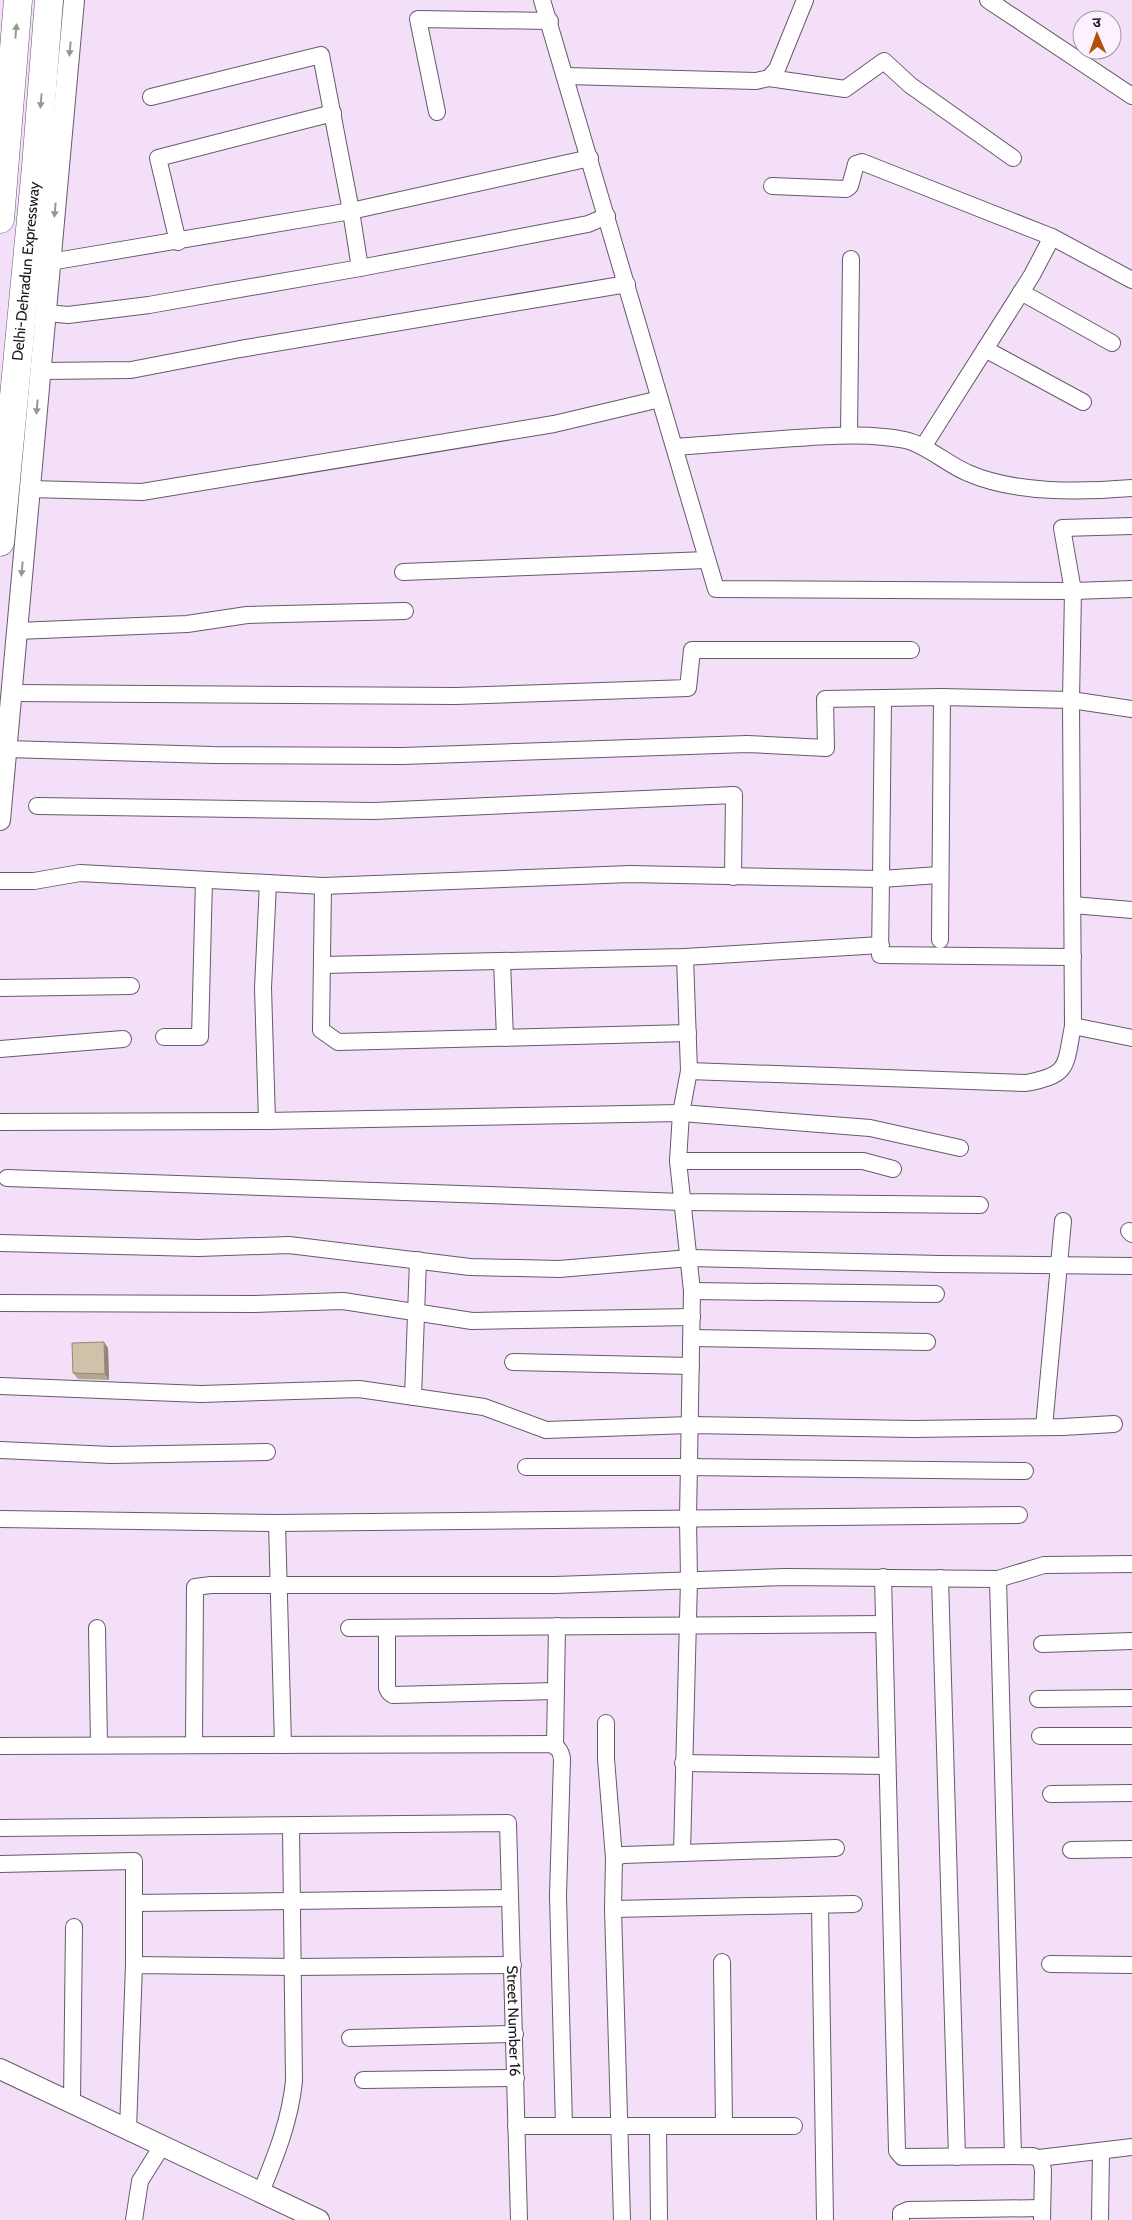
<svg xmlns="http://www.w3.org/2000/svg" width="1132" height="2220" viewBox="0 0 1132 2220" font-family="Cabin,'Noto Sans Devanagari',sans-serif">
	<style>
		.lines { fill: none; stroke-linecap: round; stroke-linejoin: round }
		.minor-casing { stroke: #68586c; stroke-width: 18 }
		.tertiary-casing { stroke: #68586c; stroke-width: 22 }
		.motorway-casing { stroke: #68586c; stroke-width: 29 }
		.minor { stroke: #fff; stroke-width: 16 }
		.tertiary { stroke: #fff; stroke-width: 20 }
		.motorway { stroke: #fff; stroke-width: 28 }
		.wall { fill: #b4a691 }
		.shaded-wall { fill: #928776 }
		.building { fill: #d1c1a9; stroke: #928776 }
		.oneway { fill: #989599 }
		.labels { text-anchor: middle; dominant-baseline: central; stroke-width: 4.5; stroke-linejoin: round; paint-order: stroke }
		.street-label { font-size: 15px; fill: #1a141c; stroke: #fcf1ff }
	</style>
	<rect width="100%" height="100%" fill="#f3e0f8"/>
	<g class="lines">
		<defs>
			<g id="minor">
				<path d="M542,0L716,589L1073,591L1071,700L1073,1026C1065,1066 1070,1075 1026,1083L689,1071"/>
				<path d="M988,0L1132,96"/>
				<path d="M566,76L756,81L769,78L777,69L805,0"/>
				<path d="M769,78L845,89L884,61L910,85L1013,158"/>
				<path d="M151,97L321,55L351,211L590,158"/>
				<path d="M437,112L418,19L550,21"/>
				<path d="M772,186L846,189L850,186L856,164L862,162L1052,237L1132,280"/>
				<path d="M178,242L158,158L333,113"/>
				<path d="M50,262L351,211L360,268"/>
				<path d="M1021,292L1112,343"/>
				<path d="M46,313L68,315L149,305L360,268L588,224L607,216"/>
				<path d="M985,349L1083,402"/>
				<path d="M41,371L131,370L240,349L627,284"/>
				<path d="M849,435L851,259"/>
				<path d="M675,447C715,444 755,441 795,438C832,436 868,433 905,440C925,444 948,465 968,473C1016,494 1081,492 1132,488"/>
				<path d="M923,447L1032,275L1052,237"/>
				<path d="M30,489L142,492L554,424L660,399"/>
				<path d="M1132,526L1062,528L1073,591L1132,589"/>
				<path d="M403,572L707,560"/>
				<path d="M17,631L187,624L247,615L405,611"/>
				<path d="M11,693L456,696L688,688L692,650H911"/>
				<path d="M883,699L881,879L939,875"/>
				<path d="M6,749L213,755L403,756L747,744L826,748L825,699L942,697L1071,700L1132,709"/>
				<path d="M37,806L374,811L734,795L733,877"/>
				<path d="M0,881H34L80,873L323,886L630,874L881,879L880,955L1073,957"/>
				<path d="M323,886L321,1030L338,1042L688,1033"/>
				<path d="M1073,905L1132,910"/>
				<path d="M940,940L942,697"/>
				<path d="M502,961L505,1038"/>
				<path d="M322,965L685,957L881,945"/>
				<path d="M0,988L131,986"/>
				<path d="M1073,1026L1132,1038"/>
				<path d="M164,1037H200L204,880"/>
				<path d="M0,1049L123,1039"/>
				<path d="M267,1121L263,988L268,883"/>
				<path d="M0,1122L267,1121L681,1113L870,1128L960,1148"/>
				<path d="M678,1161H863L893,1169"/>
				<path d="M7,1178L683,1202L980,1205"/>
				<path d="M1129,1231L1132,1234"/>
				<path d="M0,1243L198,1248L289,1245L470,1267L559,1269L690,1258L940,1264L1132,1266"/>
				<path d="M692,1291L936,1294"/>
				<path d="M0,1303L253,1304L343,1301L472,1321L692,1317"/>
				<path d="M692,1338L927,1342"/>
				<path d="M513,1362L691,1366"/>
				<path d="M0,1386L201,1394L359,1389L484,1407L546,1430L690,1425L912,1429L1063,1427L1114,1424"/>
				<path d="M413,1397L418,1260"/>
				<path d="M1044,1427L1063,1221"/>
				<path d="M0,1450L111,1455L267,1452"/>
				<path d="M526,1467H688L1025,1471"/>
				<path d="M0,1519L277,1523L1019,1515"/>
				<path d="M277,1523L283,1745"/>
				<path d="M883,1577L897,2151L902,2157L1033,2156C1041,2159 1042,2163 1043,2171L1042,2220"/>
				<path d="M940,1578L957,2157"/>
				<path d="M998,1579L1013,2156"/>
				<path d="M97,1628L99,1745"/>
				<path d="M349,1628L884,1624"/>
				<path d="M387,1628V1688L389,1692L393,1695L555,1691"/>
				<path d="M1042,1644L1132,1641"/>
				<path d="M1038,1699L1132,1698"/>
				<path d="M606,1723V1759L614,1858"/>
				<path d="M1040,1736H1132"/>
				<path d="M194,1745L195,1587L211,1585H555L786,1577L998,1579L1044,1565L1132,1564"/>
				<path d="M0,1746L549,1744C557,1746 561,1750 562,1759L558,1896L564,2126"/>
				<path d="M555,1746L557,1626"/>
				<path d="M683,1763L887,1766"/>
				<path d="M1051,1794L1132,1793"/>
				<path id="s1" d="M0,1828L508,1823L519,2220"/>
				<path d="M1071,1850L1132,1849"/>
				<path d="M682,1853L689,1580L688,1518L692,1291L678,1161L681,1113L689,1071L685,957"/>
				<path d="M0,1864L134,1861V1965"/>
				<path d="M134,1903L510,1898"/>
				<path d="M820,1905L825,2220"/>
				<path d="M613,1909L854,1904"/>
				<path d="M722,1962L724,2126"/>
				<path d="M1050,1964L1132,1965"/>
				<path d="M350,2038L515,2034"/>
				<path d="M363,2080L516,2078"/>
				<path d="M72,2102L74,1927"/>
				<path d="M516,2126H794"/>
				<path d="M658,2126L659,2220"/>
				<path d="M128,2129L134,1965L294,1967L513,1965"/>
				<path d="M1039,2158L1132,2147"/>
				<path d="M261,2192C276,2155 290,2121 294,2081L291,1826"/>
				<path d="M134,2220L140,2181L162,2146"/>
				<path d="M622,2220L613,1909L614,1858L623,1855L836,1848"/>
				<path d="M901,2220V2213L908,2210L1042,2208"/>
				<path d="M1100,2220L1101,2151"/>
			</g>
			<path id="tertiary" d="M0,820L74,0
				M0,2069L319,2220"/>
			<g id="motorway">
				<path d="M0,219L18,0"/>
				<path id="s2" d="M0,542L36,167L49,0"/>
			</g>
		</defs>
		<use href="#minor" class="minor-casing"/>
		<use href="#tertiary" class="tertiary-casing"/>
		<use href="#motorway" class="motorway-casing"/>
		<use href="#minor" class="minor"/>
		<use href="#tertiary" class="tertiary"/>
		<use href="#motorway" class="motorway"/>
	</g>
	<path class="wall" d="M108,1348L109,1380L78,1379L73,1373Z"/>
	<path class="shaded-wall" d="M104,1342L108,1348L109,1380L105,1374Z"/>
	<path class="building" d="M104,1342L105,1374L73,1373L72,1343Z"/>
	<defs><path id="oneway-solid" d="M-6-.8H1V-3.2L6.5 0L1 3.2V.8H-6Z" transform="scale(1.25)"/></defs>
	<g class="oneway">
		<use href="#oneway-solid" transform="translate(16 31) rotate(-85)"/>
		<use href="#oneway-solid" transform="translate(70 49) rotate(95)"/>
		<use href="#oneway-solid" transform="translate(41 101) rotate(95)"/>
		<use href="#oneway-solid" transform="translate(55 210) rotate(95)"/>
		<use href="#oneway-solid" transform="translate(37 407) rotate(95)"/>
		<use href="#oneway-solid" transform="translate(22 569) rotate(95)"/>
	</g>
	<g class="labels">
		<g class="street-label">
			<text stroke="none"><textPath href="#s2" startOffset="272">Delhi-Dehradun Expressway</textPath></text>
			<text stroke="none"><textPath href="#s1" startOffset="706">Street Number 16</textPath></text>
		</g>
	</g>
	<g transform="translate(1097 35) rotate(358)"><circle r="24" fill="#fcf1ff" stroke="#a299a4"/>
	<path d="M0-4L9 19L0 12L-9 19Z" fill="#b15106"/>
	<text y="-8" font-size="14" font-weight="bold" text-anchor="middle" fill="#1a141c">उ</text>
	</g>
</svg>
